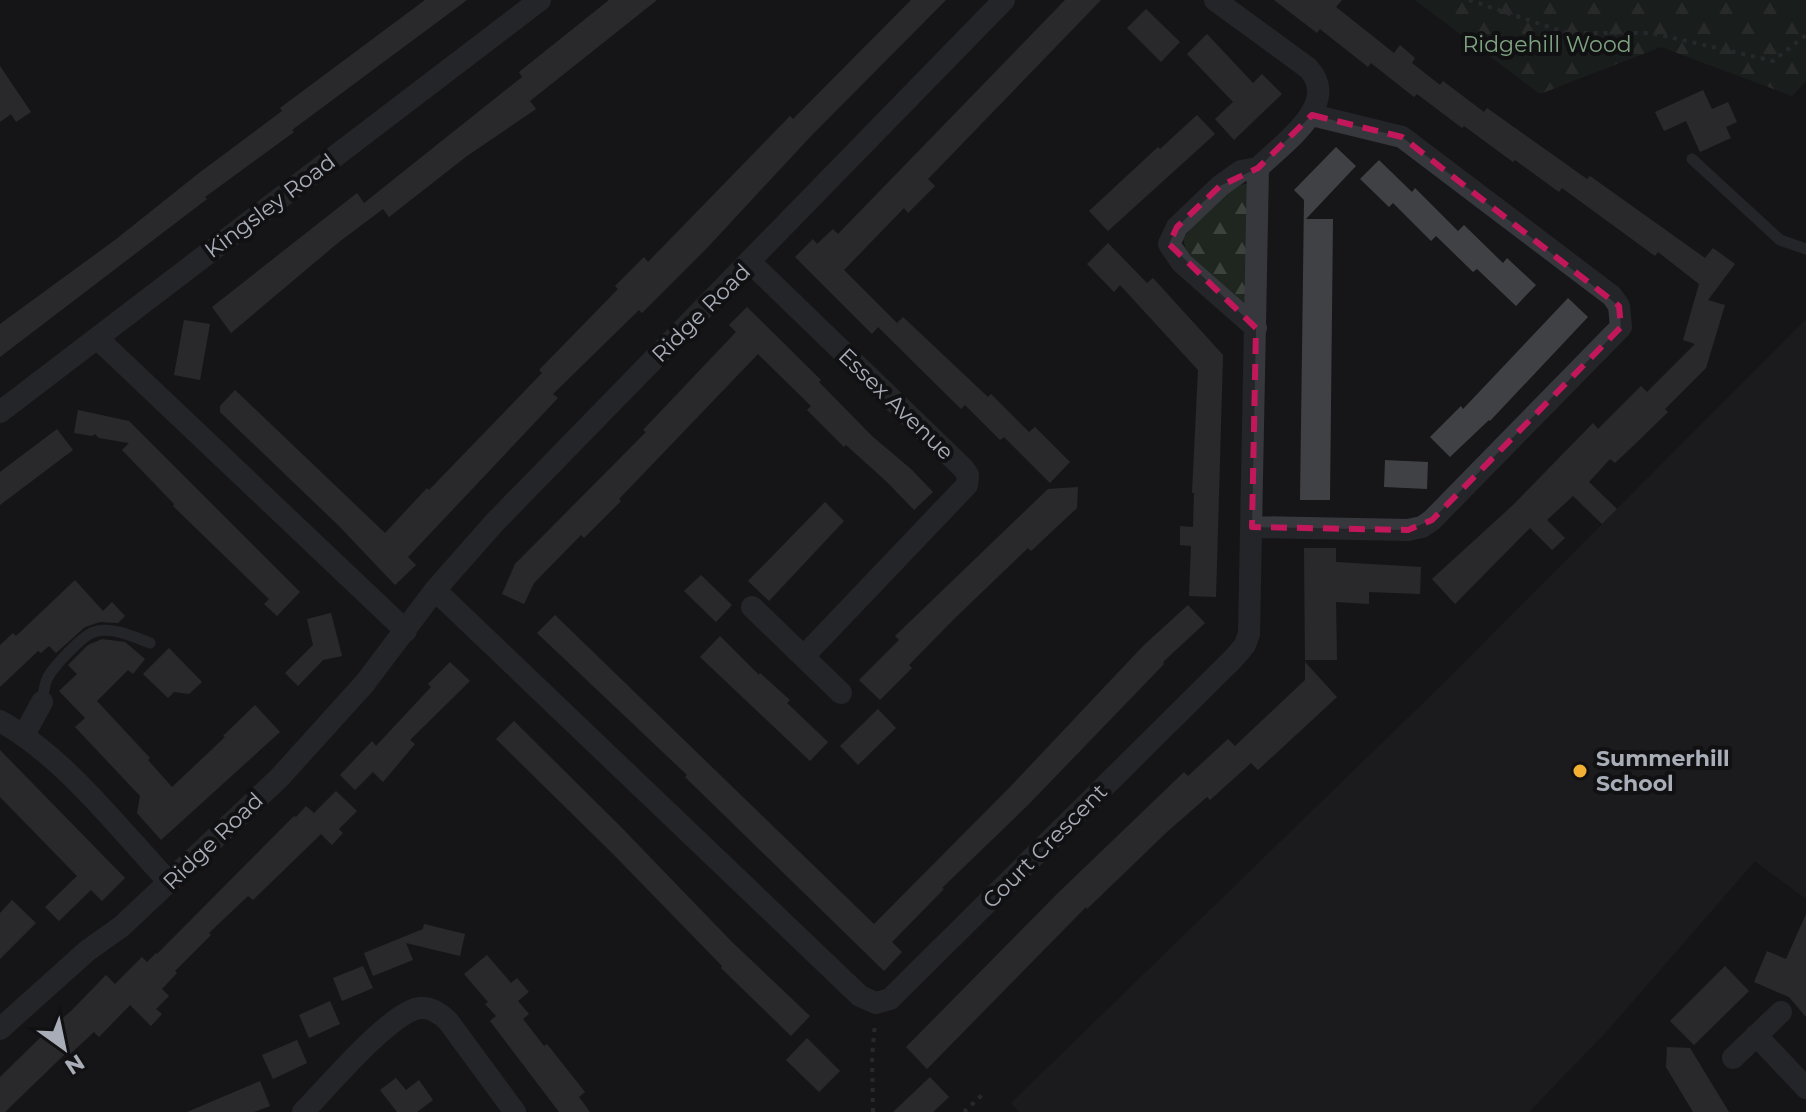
<svg xmlns="http://www.w3.org/2000/svg" width="1806" height="1112" viewBox="0 0 1806 1112" font-family="Montserrat,sans-serif">
	<style>
		.built { fill: #222225 }
		.forest { fill: url(#forest-firs) }
		.building { fill: #404145 }
		.lines { fill: none; stroke-linecap: round; stroke-linejoin: round }
		.path { stroke: #3d3f44; stroke-width: 4; stroke-dasharray: 4 6; stroke-linecap: butt }
		.service { stroke: #37383d; stroke-width: 11 }
		.minor { stroke: #37383d; stroke-width: 22 }
		.marked { fill: none; stroke: #c2185b; stroke-width: 6; stroke-dasharray: 16 10; stroke-linejoin: round }
		.poi-dot { fill: #f2b134; stroke: #111113; stroke-width: 3 }
		.labels { text-anchor: middle; dominant-baseline: central; stroke-width: 8; stroke-linejoin: round; paint-order: stroke }
		.park-label { font-size: 22px; fill: #7fa381; stroke: #111113 }
		.street-label { font-size: 22px; fill: #a8adb8; stroke: #111113 }
		.poi-label { font-size: 22px; font-weight: bold; fill: #a8adb8; stroke: #111113; text-anchor: start }
	</style>
	<defs>
		<pattern id="forest-firs" width="22" height="20" patternUnits="userSpaceOnUse" patternTransform="scale(2)"><rect width="22" height="20" fill="#1e261f"/><path d="M5 1l3.5 6h-7zM16 11l3.5 6h-7z" fill="#3c433d"/></pattern>
	</defs>
	<rect width="100%" height="100%" fill="#161618"/>
	<path class="built" d="M1806,319V899L1755,861L1607,1031L1529,1112H1019L1011,1103L1446,681Z"/>
	<path class="forest" d="M1415,0H1806V81L1792,96L1661,47L1540,94Z
		M1251,183L1248,305L1229,299L1187,254L1183,239C1200,218 1223,185 1251,183Z"/>
	<path class="building" d="M425,0H467L292,130L294,132L205,197L207,199L0,357V324L115,240L199,173L282,111L280,108Z
		M609,0H657L530,101L536,109L467,156L389,217L383,209L339,242L231,333L212,307L357,193L364,203L522,77L519,72Z
		M911,0H946L811,136L707,248L642,313L639,310L553,394L558,398L408,557L416,565L395,585L339,526L220,412V406L235,390L385,533L427,488L429,490L542,373L539,370L618,289L615,286L644,257L648,262L790,116L793,119Z
		M1065,0H1101L928,179L935,186L908,213L904,208L844,270L897,323L903,317L988,397L991,394L1029,432L1035,427L1070,462L1050,483L1004,437L1000,440L965,405L961,409L878,327L872,334L795,257L813,239L817,244L833,229L838,234Z
		M1274,0H1342L1336,7L1394,53L1400,45L1415,58L1412,63L1440,85L1443,81L1484,112L1487,108L1587,179L1590,176L1705,258L1713,248L1735,264L1708,300L1725,305L1706,368L1665,409L1668,412L1633,446L1615,463L1610,459L1589,482L1617,509L1602,524L1573,496L1547,520L1565,538L1552,550L1530,528L1455,604L1432,579L1513,505L1593,423L1598,429L1641,386L1647,392L1695,344L1683,340L1699,284L1658,252L1655,256L1562,188L1559,192L1515,160L1513,162L1464,126L1462,128L1417,94L1414,97L1371,63L1368,67L1320,29L1317,33Z
		M1146,9L1180,42L1161,62L1127,28Z
		M1207,34L1253,83L1262,74L1282,94L1234,140L1215,119L1233,102L1187,54Z
		M0,66L31,112L16,122L11,114L0,122Z
		M1703,90L1712,109L1728,102L1737,122L1726,127L1731,138L1700,152L1686,121L1664,131L1655,112Z
		M1197,115L1215,134L1108,231L1089,211L1158,147L1160,149Z
		M1336,147L1356,166L1306,219H1333L1330,500H1300L1304,200L1294,190Z
		M1379,160L1412,192L1415,188L1458,231L1464,225L1503,263L1507,258L1536,285L1516,306L1477,269L1473,272L1436,236L1431,241L1393,203L1389,207L1360,179Z
		M1108,243L1147,283L1153,278L1223,355L1216,597L1189,596L1191,546L1180,545V526L1193,527L1194,493H1192L1198,370L1120,285L1114,292L1087,264Z
		M1568,298L1588,317L1490,421L1489,420L1450,457L1430,437L1461,406L1463,409Z
		M747,307L821,380L819,382L872,436L912,470L933,492L914,510L887,482L846,445L844,447L807,410L811,406L758,354L619,499L621,501L584,538L581,535L534,583L524,604L502,594L515,564L646,432L643,430L736,332L729,325Z
		M184,320L210,324L200,380L174,375Z
		M78,410L129,421L300,592L277,616L264,604L269,599L173,506L174,504L122,450L129,443L99,438L95,434L92,436L74,433Z
		M57,429L73,450L0,505V472Z
		M1385,460L1428,462L1427,489L1384,487Z
		M1078,487L1077,508L1031,551L1028,548L954,619L909,665L912,668L880,700L859,680L899,640L895,636L1048,489Z
		M825,502L844,521L769,601L748,581Z
		M1304,548H1336V562L1421,567L1420,594L1369,592V604L1336,602L1337,660H1305Z
		M701,575L732,605L716,622L684,591Z
		M75,580L103,611L112,602L125,616L118,623L100,622L85,627L56,653L49,646L41,653L38,651L0,687V645L13,633L16,636Z
		M1188,605L1205,623L1163,662L1164,664L1028,805L942,888L944,889L892,942L902,952L884,971L685,777L687,775L537,633L555,615L874,924L1010,787L1144,645Z
		M331,613L342,656L323,660L298,686L285,673L313,645L307,619Z
		M720,636L759,675L760,673L790,700L787,703L828,742L810,761L700,657Z
		M102,639L125,642L145,659L133,674L128,670L97,701L150,758L148,760L172,787L225,737L223,736L255,705L280,732L161,840L137,813L140,796L75,727L85,718L59,691L77,674L68,665L88,645Z
		M169,648L202,682L189,694L174,692L168,698L143,674Z
		M450,662L470,681L410,740L415,744L383,782L373,772L355,790L340,775L372,741L376,746L431,687L428,684Z
		M1305,662L1337,697L1258,770L1251,763L1210,800L1207,797L1168,831L1087,909L1086,907L927,1069L906,1047L1058,893L1184,772L1188,776L1228,739L1235,746L1305,680Z
		M878,709L896,728L858,765L840,746Z
		M514,721L619,825L732,942L810,1016L791,1036L721,968L722,966L613,854L496,739Z
		M0,750L125,878L102,901L91,890L59,921L45,907L77,876L0,797Z
		M336,791L357,811L339,829L343,833L332,845L321,834L253,900L248,896L209,933L211,935L175,971L177,973L162,989L169,996L156,1009L162,1014L151,1026L130,1005L99,1037L94,1032L68,1056L65,1054L5,1112H0V1077L41,1037L71,1011L106,975L115,984L142,957L147,962L156,953L157,954L294,816L296,817L306,806L314,813Z
		M12,900L36,923L0,959V913Z
		M1806,914V1017L1789,997L1754,982L1767,951L1786,959Z
		M424,924L465,934L460,956L406,943L413,960L373,976L364,953L423,929Z
		M487,955L511,983L517,978L529,992L518,1001L529,1014L523,1019L544,1046L547,1044L585,1092L579,1097L590,1112H559L490,1021L496,1016L485,1004L488,1002L464,974Z
		M363,966L373,988L342,1001L333,978Z
		M1725,966L1749,991L1694,1045L1670,1021Z
		M330,1001L340,1024L309,1038L299,1015Z
		M807,1038L840,1071L819,1092L786,1060Z
		M297,1040L307,1063L273,1079L262,1055Z
		M1667,1047L1690,1048L1729,1112H1693L1666,1067Z
		M930,1077L949,1097L933,1112H893Z
		M396,1078L406,1090L419,1080L433,1100L417,1112H397L380,1090Z
		M260,1081L270,1106L254,1112H187Z"/>
	<g class="lines">
		<path class="path" d="M1469,0L1567,33H1652L1773,61L1806,35
			M873,1112L872,1057L875,1023
			M964,1112L982,1095"/>
		<path class="service" d="M1692,159L1780,240L1806,249
			M42,702C44,693 44,684 48,677C54,666 83,635 94,632C112,626 134,637 150,643"/>
		<path class="minor" d="M750,262L963,468L968,475L967,485L804,656
			M1256,328L1182,263L1169,244L1177,227L1220,186L1241,171L1258,168
			M97,338L406,631
			M0,412L540,0
			M1252,527L1408,530L1422,527L1432,520L1621,327L1619,306L1612,296L1402,137L1312,115
			M435,590L860,996L876,1003L890,999L1234,658L1245,645L1249,634L1258,168C1282,144 1342,104 1308,68L1215,0
			M752,607L841,693
			M0,721C65,757 119,829 170,883
			M24,735L42,702
			M0,1029L87,951L122,926L280,777L365,683L435,590L495,522L1004,0
			M1756,1035L1806,1088
			M1733,1058L1781,1012
			M303,1112C326,1089 391,1011 420,1008C431,1007 441,1014 448,1021L515,1112"/>
	</g>
	<path d="M0 0H1806V1112H0ZM1312,115L1402,137L1619,306L1621,327L1432,520L1408,530L1252,527L1256,328L1169,244L1177,227L1220,186L1258,168Z" fill="#161618" fill-opacity=".55" fill-rule="evenodd"/>
	<path class="marked" d="M1312,115L1402,137L1619,306L1621,327L1432,520L1408,530L1252,527L1256,328L1169,244L1177,227L1220,186L1258,168Z"/>
	<circle class="poi-dot" cx="1580" cy="771" r="8"/>
	<g class="labels">
		<g class="park-label">
			<text x="1547" y="44">Ridgehill Wood</text>
		</g>
		<g class="street-label">
			<text transform="translate(270 206) rotate(-37)">Kingsley Road</text>
			<text transform="translate(701 313) rotate(-45)">Ridge Road</text>
			<text transform="translate(896 404) rotate(44)">Essex Avenue</text>
			<text transform="translate(213 841) rotate(-44)">Ridge Road</text>
			<text transform="translate(1045 846) rotate(-45)">Court Crescent</text>
		</g>
		<g class="poi-label">
			<text x="1596" y="758">Summerhill<tspan x="1596" dy="25">School</tspan></text>
		</g>
	</g>
	<g transform="translate(64 1048) rotate(147)" stroke="#111113" stroke-width="6" paint-order="stroke">
	<path d="M0-6L14 30L0 20L-14 30Z" fill="#a8adb8"/>
	<text y="-12" font-size="22" font-weight="bold" text-anchor="middle" fill="#a8adb8">N</text>
	</g>
</svg>
